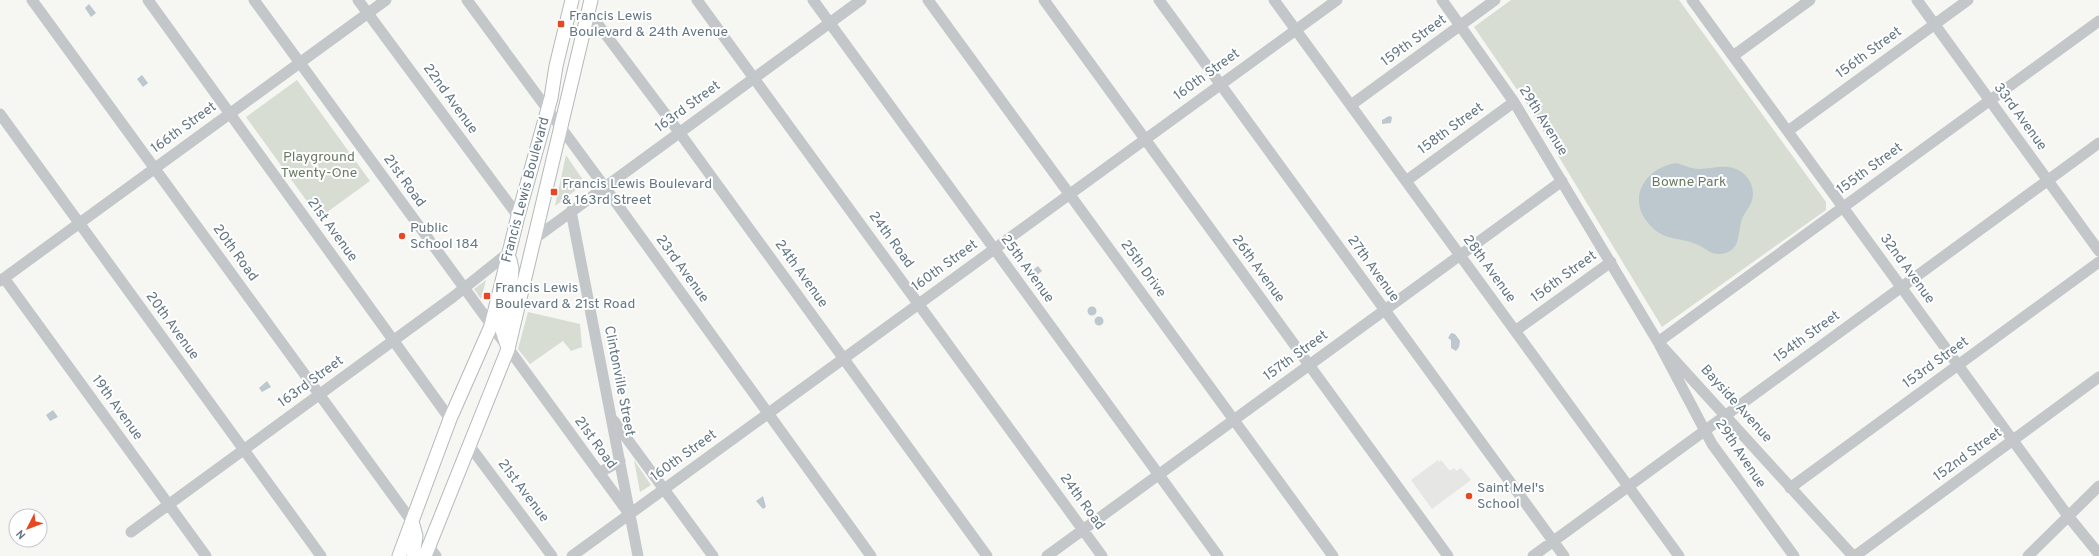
<svg xmlns="http://www.w3.org/2000/svg" width="2099" height="556" viewBox="0 0 2099 556" font-family="Overpass,sans-serif">
	<style>
		.built { fill: #e6e7e5 }
		.green { fill: #d7ddd3 }
		.water { fill: #bcc8cd }
		.lines { fill: none; stroke-linecap: round; stroke-linejoin: round }
		.major-casing { stroke: #b4b9bc; stroke-width: 15 }
		.minor { stroke: #c3c7ca; stroke-width: 11 }
		.major { stroke: #fff; stroke-width: 13 }
		.poi-dot { fill: #e74821; stroke: #fff; stroke-width: 1.5 }
		.labels { text-anchor: middle; dominant-baseline: central; stroke-width: 4; stroke-linejoin: round; paint-order: stroke }
		.poi-label { font-size: 14px; fill: #647784; stroke: #fff; text-anchor: start }
		.street-label { font-size: 14px; fill: #647784; stroke: #fff }
		.park-label { font-size: 14px; fill: #697b63; stroke: #fff }
	</style>
	<rect width="100%" height="100%" fill="#f6f6f2"/>
	<path class="built" d="M1438,460L1439,462L1441,460L1450,471L1454,468L1456,471L1461,468L1471,480L1432,509L1411,480Z"/>
	<path class="green" d="M1511,0H1679L1826,202V210L1662,327L1525,101L1474,27Z
		M297,80L370,181L319,218L246,117Z
		M566,155L585,183L555,206Z
		M486,280L481,299L474,289Z
		M528,312L580,324L582,347L571,351L563,341L530,364L518,349Z
		M634,460L651,485L640,492Z"/>
	<path class="water" d="M89,4L96,13L91,17L85,8Z
		M142,75L148,83L143,87L137,79Z
		M1389,116L1392,117L1391,123L1382,124V120Z
		M1676,163C1684,165 1691,169 1699,169C1714,169 1727,163 1740,171C1751,178 1756,191 1751,203C1749,208 1744,213 1742,219C1737,233 1742,251 1721,254C1710,255 1705,247 1696,244C1682,238 1666,240 1654,229C1625,204 1641,169 1676,163Z
		M1038,266L1042,271L1033,278L1029,273Z
		M1087.5 311a4.5 4.5 0 1 1 9 0a4.5 4.5 0 1 1-9 0Z
		M1094.5 321a4.5 4.5 0 1 1 9 0a4.5 4.5 0 1 1-9 0Z
		M1451,333L1455,334L1460,341L1459,347L1456,351L1451,348V340L1448,338Z
		M267,381L271,387L262,392L259,388Z
		M53,410L58,417L50,421L46,415Z
		M763,496L766,507L763,509L756,501Z"/>
	<g class="lines">
		<defs>
			<path id="major" d="M508,348L502,330L510,294L512,269L510,260
				M399,556L450,419L491,326L518,216L551,98L556,66L572,0
				M413,556L416,536L413,525
				M425,556L508,349L591,0"/>
		</defs>
		<use href="#major" class="major-casing"/>
		<path class="minor" d="M32,0L413,523
			M148,0L450,419
			M254,0L630,515
			M358,0L518,216
			M467,0L604,186L871,556
			M697,0L1102,556
			M813,0L1218,556
			M928,0L1333,556
			M1044,0L1448,556
			M1159,0L1564,556
			M1274,0L1679,556
			M1442,0L1514,102L1658,342L1853,556
			M1692,0L2068,516L2099,554
			M1917,0L2099,251
			M588,11L679,132L987,556
			M1733,56L1810,0
			M1351,105L1495,0
			M0,114L321,556
			M1788,131L1968,0
			M1406,181L1514,102
			M571,211L638,556
			M534,239L861,0
			M4,278L206,556
			M0,281L386,0
			M1515,331L1611,262
			M614,421L713,556
			M469,445L552,556
			M599,473L620,461
			M1790,488L2099,262
			M131,532L453,297L508,253
			M429,547L436,556
			M572,556L1337,0
			M1047,556L1562,181
			M1533,556L2099,143
			M1794,556L1712,444L1658,342L2099,21
			M1855,556L2099,377
			M2028,556L2099,486"/>
		<use href="#major" class="major"/>
	</g>
	<g class="poi-dot">
		<rect x="557" y="20" width="8" height="8" rx="2"/>
		<rect x="550" y="188" width="8" height="8" rx="2"/>
		<circle cx="402" cy="236" r="4"/>
		<rect x="483" y="292" width="8" height="8" rx="2"/>
		<circle cx="1469" cy="496" r="4"/>
	</g>
	<g class="labels">
		<g class="poi-label">
			<text x="569" y="16">Francis Lewis<tspan x="569" dy="16">Boulevard &amp; 24th Avenue</tspan></text>
			<text x="562" y="184">Francis Lewis Boulevard<tspan x="562" dy="16">&amp; 163rd Street</tspan></text>
			<text x="410" y="228">Public<tspan x="410" dy="16">School 184</tspan></text>
			<text x="495" y="288">Francis Lewis<tspan x="495" dy="16">Boulevard &amp; 21st Road</tspan></text>
			<text x="1477" y="488">Saint Mel's<tspan x="1477" dy="16">School</tspan></text>
		</g>
		<g class="street-label">
			<text transform="translate(1414 41) rotate(-36)">159th Street</text>
			<text transform="translate(1869 53) rotate(-36)">156th Street</text>
			<text transform="translate(1207 75) rotate(-36)">160th Street</text>
			<text transform="translate(450 99) rotate(54)">22nd Avenue</text>
			<text transform="translate(688 107) rotate(-36)">163rd Street</text>
			<text transform="translate(2020 117) rotate(54)">33rd Avenue</text>
			<text transform="translate(1543 121) rotate(58)">29th Avenue</text>
			<text transform="translate(184 128) rotate(-36)">166th Street</text>
			<text transform="translate(1451 129) rotate(-36)">158th Street</text>
			<text transform="translate(1870 169) rotate(-36)">155th Street</text>
			<text transform="translate(404 181) rotate(54)">21st Road</text>
			<text transform="translate(526 190) rotate(-75)">Francis Lewis Boulevard</text>
			<text transform="translate(332 230) rotate(54)">21st Avenue</text>
			<text transform="translate(891 240) rotate(54)">24th Road</text>
			<text transform="translate(235 253) rotate(54)">20th Road</text>
			<text transform="translate(945 266) rotate(-36)">160th Street</text>
			<text transform="translate(682 269) rotate(54)">23rd Avenue</text>
			<text transform="translate(1027 269) rotate(54)">25th Avenue</text>
			<text transform="translate(1143 269) rotate(54)">25th Drive</text>
			<text transform="translate(1258 269) rotate(54)">26th Avenue</text>
			<text transform="translate(1373 269) rotate(54)">27th Avenue</text>
			<text transform="translate(1489 269) rotate(54)">28th Avenue</text>
			<text transform="translate(1907 269) rotate(54)">32nd Avenue</text>
			<text transform="translate(801 274) rotate(54)">24th Avenue</text>
			<text transform="translate(1564 277) rotate(-36)">156th Street</text>
			<text transform="translate(172 326) rotate(54)">20th Avenue</text>
			<text transform="translate(1807 337) rotate(-36)">154th Street</text>
			<text transform="translate(1296 356) rotate(-36)">157th Street</text>
			<text transform="translate(1936 363) rotate(-36)">153rd Street</text>
			<text transform="translate(619 381) rotate(79)">Clintonville Street</text>
			<text transform="translate(311 382) rotate(-36)">163rd Street</text>
			<text transform="translate(1736 404) rotate(48)">Bayside Avenue</text>
			<text transform="translate(117 408) rotate(54)">19th Avenue</text>
			<text transform="translate(595 443) rotate(54)">21st Road</text>
			<text transform="translate(1740 454) rotate(56)">29th Avenue</text>
			<text transform="translate(1968 455) rotate(-36)">152nd Street</text>
			<text transform="translate(684 456) rotate(-36)">160th Street</text>
			<text transform="translate(523 491) rotate(53)">21st Avenue</text>
			<text transform="translate(1082 502) rotate(54)">24th Road</text>
		</g>
		<g class="park-label">
			<text x="319" y="157">Playground<tspan x="319" dy="16">Twenty-One</tspan></text>
			<text x="1689" y="182">Bowne Park</text>
		</g>
	</g>
	<g transform="translate(28 528) rotate(228)"><circle r="19" fill="#ffffff" stroke="#c1c9ce"/>
	<path d="M0-3L7 15L0 10L-7 15Z" fill="#e74821"/>
	<text y="-6" font-size="11" font-weight="bold" text-anchor="middle" fill="#647784">N</text>
	</g>
</svg>
